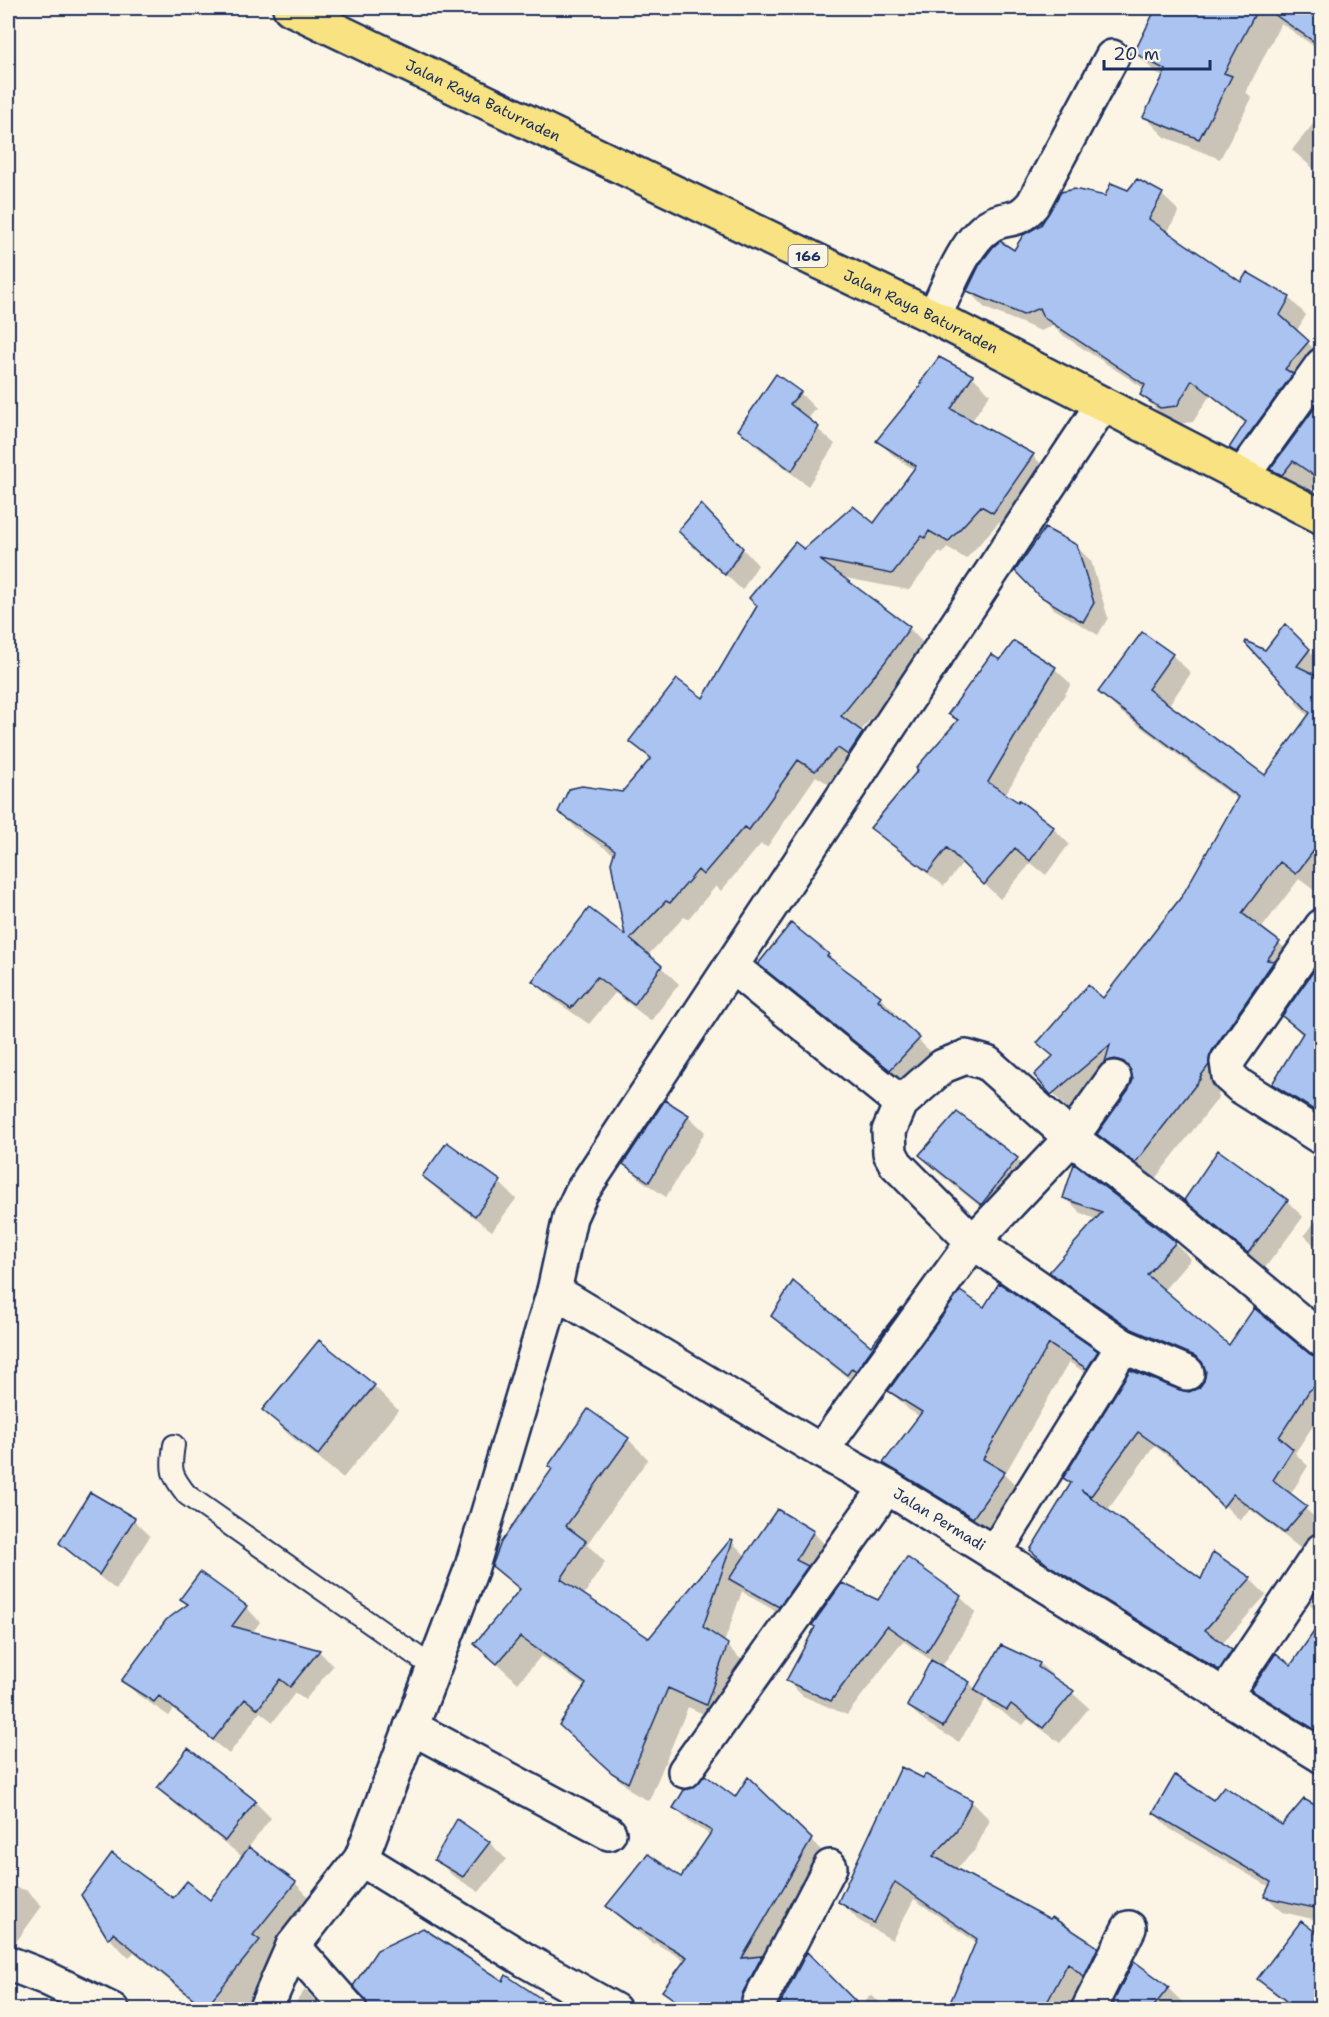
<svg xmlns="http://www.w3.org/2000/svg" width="1329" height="2017" viewBox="0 0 1329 2017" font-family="'Shantell Sans',sans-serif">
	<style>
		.shadow { fill: #0003 }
		.building { fill: #aac3f0; stroke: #1b2f5e; stroke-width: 1.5 }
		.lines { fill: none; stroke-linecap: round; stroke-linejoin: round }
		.service-casing { stroke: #1b2f5e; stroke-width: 24 }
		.minor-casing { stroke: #1b2f5e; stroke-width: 38 }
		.primary-casing { stroke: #1b2f5e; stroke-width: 38 }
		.service { stroke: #fcf5e5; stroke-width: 20 }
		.minor { stroke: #fcf5e5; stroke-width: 33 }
		.primary { stroke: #f8e281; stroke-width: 33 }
		.labels { text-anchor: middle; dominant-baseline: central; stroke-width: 6; stroke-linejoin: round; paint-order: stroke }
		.shield { fill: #fcf5e5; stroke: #5e6a86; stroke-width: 1.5 }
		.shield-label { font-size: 14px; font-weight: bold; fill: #1b2f5e }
		.street-label { font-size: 15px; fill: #1b2f5e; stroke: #fcf5e5 }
	</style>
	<rect width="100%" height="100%" fill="#fcf5e5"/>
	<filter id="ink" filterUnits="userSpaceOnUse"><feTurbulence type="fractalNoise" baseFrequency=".0167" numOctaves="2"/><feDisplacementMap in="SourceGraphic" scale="12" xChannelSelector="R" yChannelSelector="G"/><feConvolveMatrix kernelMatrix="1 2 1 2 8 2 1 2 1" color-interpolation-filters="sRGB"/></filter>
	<g filter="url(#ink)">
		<path class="shadow" d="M1158,8H1322V52L1281,23L1246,92L1252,98L1220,159L1165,137L1144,116L1164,77L1157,74L1136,53Z
			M1322,113V176L1292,150Z
			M1137,181L1162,195L1179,211L1167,233L1242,284L1289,298L1306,315L1296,332L1322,356L1248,465L1231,448L1246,424L1210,395L1193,422L1178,424L1158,411L1141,395L1145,389L1061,334L1053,325L1041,331L985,308L968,291L1014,252L1106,197L1128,192Z
			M940,359L972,376L990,394L971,422L1033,456L1051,473L1011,529L999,522L966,559L947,547L943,554L939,552L909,590L840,577L909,628L926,646L902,680L860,732L880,750L833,787L816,776L767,847L761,844L721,891L716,886L688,919L684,917L648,955L679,984L651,1021L615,993L589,1024L551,998L534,981L627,938L615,855L577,829L560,812L623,794L651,760L631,741L703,700L804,551L875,526L915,470L896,458L878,441L924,385Z
			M800,393L816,409L807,420L835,444L808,486L756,446L740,430Z
			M1322,400V486L1316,483L1306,497L1295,492L1272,469Z
			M717,522L758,565L742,590L696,547Z
			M1076,546L1091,561L1108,618L1098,635L1054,609L1039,594Z
			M1285,626L1322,663V882L1315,891L1299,879L1261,929L1279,943L1298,961L1217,1096L1219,1097L1154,1180L1117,1152L1099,1134L1131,1090L1134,1077L1125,1079L1070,1112L1036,1075L1054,1057L1039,1043L1103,1000L1183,896L1238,800L1118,710L1100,692L1172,655L1191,673L1168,706L1265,777L1309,717L1295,702L1298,698Z
			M1001,662L1055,669L1071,684L1005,795L1053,828L1069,844L1046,875L1031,863L1000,899L963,863L944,886L888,843L872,828L958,722L950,714Z
			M828,955L843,970L880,997L896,1013L893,1016L935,1056L907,1085L776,980L760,964Z
			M1322,969V1120L1289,1099L1274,1084L1303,1036L1284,1016Z
			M957,1114L1017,1159L1034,1175L997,1220L937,1172L921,1155Z
			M688,1116L705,1132L666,1197L641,1180L625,1163Z
			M448,1144L500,1183L516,1199L492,1231L440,1192L424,1176Z
			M1219,1152L1287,1201L1303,1217L1265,1268L1202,1216L1186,1200Z
			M1075,1166L1175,1243L1191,1259L1163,1291L1229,1348L1310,1356L1322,1360V1412L1295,1453L1308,1466L1290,1495L1321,1523L1300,1548L1250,1509L1240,1521L1195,1475L1154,1446L1107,1511L1201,1581L1250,1579L1266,1595L1222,1644L1247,1667L1235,1685L1066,1580L1032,1550L1071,1485L1065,1478L1179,1392L1189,1393L1200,1389L1205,1381L1206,1369L1150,1345L1067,1288L1051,1272L1097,1220L1081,1213L1065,1197Z
			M1322,1214V1253L1304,1235Z
			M903,1309L918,1324L863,1390L790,1332L773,1316L871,1348Z
			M985,1309L1097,1352L1116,1372L1107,1387L1069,1362L1005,1474L1024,1492L993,1536L904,1482L885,1463L921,1417L909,1410L890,1391Z
			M319,1342L374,1386L398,1410L343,1478L288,1434L264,1410Z
			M628,1439L648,1459L587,1544L605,1562L583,1596L649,1640L731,1541L746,1556L813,1532L829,1549L795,1622L747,1595L742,1591L724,1643L747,1665L726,1724L688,1707L649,1801L634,1793L581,1745L586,1687L541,1656L518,1683L476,1644L520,1591L494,1566Z
			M134,1520L150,1536L116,1590L78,1559L61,1543Z
			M1322,1587V1616L1310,1604Z
			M960,1597L976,1612L941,1668L970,1683L976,1690L1002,1647L1040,1664L1089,1708L1060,1743L1028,1719L1023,1725L992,1706L986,1699L959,1742L925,1722L908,1706L932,1661L903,1641L847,1715L803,1696L787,1681L879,1602Z
			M182,1598L246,1607L260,1622L252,1633L319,1651L333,1666L305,1700L295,1693L273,1722L260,1712L229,1754L174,1709L169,1716L138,1695L123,1681L189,1605Z
			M1253,1690H1322V1738L1269,1706Z
			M188,1750L255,1802L271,1818L248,1848L295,1883L316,1904L280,1962L241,2010H205L134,1952L129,1958L109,1938L83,1895L211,1902L244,1858L175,1804L159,1788Z
			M926,1776L972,1802L990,1820L975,1850L955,1870L1051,1921L1053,1919L1098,1948L1116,1967L1087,1980L1072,2010H949L977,1943L914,1899L892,1940L858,1920L840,1901Z
			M749,1779L826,1855L759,2010H684L664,1991L686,1961L655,1943L654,1944L623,1921L608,1906L682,1880L711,1835L690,1823L675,1808L735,1799Z
			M1322,1797V1921L1282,1912L1266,1896L1270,1887L1170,1829L1154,1813L1214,1802L1283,1827L1314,1807Z
			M458,1821L490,1843L506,1859L479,1892L452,1875L436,1859Z
			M8,1859L13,1865L8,1872Z
			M8,1886L26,1890L42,1906L8,1953Z
			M1322,1939V2010H1281L1285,2002L1259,1978Z
			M1168,1988L1184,2004L1179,2010H1122Z
			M305,1990L325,2010H290Z
			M870,1995L891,2010H778L861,2008Z"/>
		<path class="building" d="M1156,8H1258L1224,73L1232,76L1199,139L1143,117L1166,70L1134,53Z
			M1265,8H1322V47Z
			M1137,179L1163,193L1149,219L1241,282L1247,272L1290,297L1280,315L1309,341L1285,369L1293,374L1236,452L1229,448L1246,422L1192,380L1177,406L1160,408L1140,395L1145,385L1043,317L1039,308L1023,315L967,291L980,264L993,247L1000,241L1014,250L1023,235L1041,225L1061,192L1074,189L1105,196L1111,183L1128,190Z
			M939,357L973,375L951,409L1034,454L993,513L981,506L948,542L929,531L925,538L922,536L892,574L820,560L910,627L885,662L841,716L863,732L848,755L838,748L815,771L798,760L749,830L744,827L703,875L698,870L670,903L666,901L630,939L662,966L634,1005L597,977L571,1008L532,981L589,908L625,935L611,863L615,850L558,812L569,789L582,786L622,792L651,758L629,741L677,679L703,698L757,606L749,598L795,542L804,549L853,506L874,523L916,466L876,441L922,384L920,383Z
			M776,374L801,392L790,404L819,427L792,471L738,430Z
			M1322,398V481L1293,461L1282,475L1270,469Z
			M701,504L743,548L725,575L678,531Z
			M1045,528L1077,545L1094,603L1083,622L1038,595L1015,571Z
			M1285,624L1310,649L1297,666L1322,678V840L1296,874L1280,862L1242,913L1280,942L1267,960L1274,961L1212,1051L1209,1065L1200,1077L1201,1078L1135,1163L1097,1134L1129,1089L1133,1080L1131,1071L1124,1062L1115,1059L1105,1062L1110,1045L1051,1095L1034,1075L1053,1056L1037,1043L1088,985L1103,998L1182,896L1238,797L1098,692L1142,632L1173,654L1148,689L1265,775L1310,713L1245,643L1246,641L1265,650Z
			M1014,641L1056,667L988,782L1018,802L1019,800L1054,827L1030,861L1015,848L984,885L947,848L928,872L870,828L918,770L916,768L958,720L948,714L991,654L1000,660Z
			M791,923L829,954L827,956L881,996L878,1000L920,1038L890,1070L758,964Z
			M1317,966L1322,967V1115L1272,1084L1303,1033L1282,1016Z
			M665,1100L689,1115L649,1182L623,1164Z
			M957,1112L1018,1158L981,1205L919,1155Z
			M447,1142L501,1181L475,1216L422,1176Z
			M1218,1150L1288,1200L1248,1253L1184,1200Z
			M1074,1164L1176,1242L1147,1275L1229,1345L1254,1308L1310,1354L1322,1358V1381L1309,1391L1279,1437L1293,1449L1273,1480L1307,1506L1284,1533L1233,1494L1223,1507L1179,1461L1138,1432L1091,1496L1081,1490L1201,1579L1213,1552L1251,1578L1205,1630L1232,1650L1219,1670L1048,1565L1030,1550L1071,1483L1063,1478L1130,1370L1180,1390L1189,1392L1199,1388L1204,1381L1206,1371L1202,1362L1195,1356L1132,1329L1049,1272L1102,1212L1063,1198Z
			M793,1281L871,1346L902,1307L856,1371L852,1368L847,1375L771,1316Z
			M999,1283L1098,1351L1087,1369L1049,1344L983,1459L1005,1472L973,1518L883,1463L922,1412L888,1391L960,1291L984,1307Z
			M319,1340L375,1385L318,1455L262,1410Z
			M588,1409L629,1438L566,1526L586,1541L561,1579L649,1638L731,1539L733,1540L703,1627L728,1644L706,1705L668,1688L628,1783L612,1773L559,1725L586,1684L520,1637L497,1664L474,1644L520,1589L492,1566L501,1542L552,1469L548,1466Z
			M90,1492L135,1518L99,1575L59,1543Z
			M777,1509L814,1531L796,1560L808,1566L779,1607L729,1579Z
			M907,1557L961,1596L926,1653L887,1626L831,1701L786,1681L815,1627L812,1625L842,1583L878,1600Z
			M200,1572L247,1606L232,1626L320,1650L290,1687L280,1679L258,1709L245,1699L213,1740L159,1696L154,1702L121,1681L166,1620L188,1604L180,1599Z
			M1322,1620V1734L1251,1690L1276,1653L1291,1665Z
			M1001,1645L1040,1663L1038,1667L1074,1691L1043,1728L1011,1704L1007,1710L974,1690Z
			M931,1660L970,1682L943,1727L907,1706Z
			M188,1748L256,1801L225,1841L157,1788Z
			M901,1767L923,1778L925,1774L972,1800L956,1832L933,1856L1050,1919L1052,1917L1098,1947L1084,1977L1068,1963L1043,2010H947L977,1939L895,1882L874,1923L838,1902Z
			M705,1775L735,1797L748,1777L812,1839L742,1958L762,1956L742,1994L740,2010H689L662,1991L687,1957L639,1928L638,1930L606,1906L648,1854L681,1877L712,1831L673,1808L684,1790L693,1788Z
			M1175,1775L1213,1800L1224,1786L1282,1825L1304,1799L1322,1809V1888L1314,1908L1264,1897L1271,1882L1153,1813Z
			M457,1819L490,1842L463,1877L434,1860Z
			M249,1847L296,1882L253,1935L260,1940L205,2008L113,1933L108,1939L81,1895L112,1853L173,1898L187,1881L210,1900Z
			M1301,1921L1322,1937V1988L1305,2010H1298L1257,1979Z
			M423,1928L503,1981L506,1975L558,2010H368L364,1998L353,1986L377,1950Z
			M807,1952L864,2010H777Z
			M1134,1961L1169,1987L1151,2010H1120L1113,2003Z"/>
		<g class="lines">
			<defs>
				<path id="service" d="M174,1445C170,1471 171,1475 187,1495L434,1668"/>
				<g id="minor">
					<path d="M934,317C947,290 964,242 989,226C1006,215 1016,225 1033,204L1112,57"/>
					<path d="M1242,476L1322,365"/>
					<path d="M1322,926L1227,1062L1229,1076L1240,1086L1322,1138"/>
					<path d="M731,966L901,1103"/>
					<path id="s1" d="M554,1291L821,1451L887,1487L1322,1756"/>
					<path d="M1187,1373L1123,1346L973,1242L896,1164L890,1153L889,1131L901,1103L943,1066L966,1057L987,1063L1071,1138L1173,1215L1322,1340"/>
					<path d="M821,1451L973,1242L1071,1138L1114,1078"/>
					<path d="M994,1554L1123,1346"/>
					<path d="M1224,1696L1322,1550"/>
					<path d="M411,1727L609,1833"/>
					<path d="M685,1771L887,1487"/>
					<path d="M361,1859L525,1960L614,2010"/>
					<path d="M293,1946L350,2010"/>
					<path d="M8,1963L44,1977L112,2010"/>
					<path d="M265,2010L293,1946L361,1859L471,1570L554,1291L570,1217L581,1193L1102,405"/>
					<path d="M758,2010L759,2002L830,1867"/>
					<path d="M1088,2010L1129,1928"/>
				</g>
				<g id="primary">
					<path id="s2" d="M290,8L934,317L1322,517"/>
				</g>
			</defs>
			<use href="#service" class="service-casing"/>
			<use href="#minor" class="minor-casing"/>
			<use href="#primary" class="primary-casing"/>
			<use href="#service" class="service"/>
			<use href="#minor" class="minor"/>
			<use href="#primary" class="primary"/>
		</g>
	</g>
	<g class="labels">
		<rect class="shield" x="788.5" y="245" width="39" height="22" rx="4.5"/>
		<g class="shield-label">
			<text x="808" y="256">166</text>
		</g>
		<g class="street-label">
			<text stroke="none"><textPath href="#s2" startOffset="214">Jalan Raya Baturraden</textPath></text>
			<text stroke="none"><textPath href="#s2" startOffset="700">Jalan Raya Baturraden</textPath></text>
			<text stroke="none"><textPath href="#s1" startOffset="448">Jalan Permadi</textPath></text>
		</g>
	</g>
	<rect width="1329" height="2017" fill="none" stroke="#fcf5e5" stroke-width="30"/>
	<rect x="15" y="15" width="1299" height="1987" fill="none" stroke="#1b2f5e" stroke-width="2" filter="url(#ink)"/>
	<path d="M1104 60v9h106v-9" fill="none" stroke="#1b2f5e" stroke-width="3"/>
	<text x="1113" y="60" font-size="18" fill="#1b2f5e" stroke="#fcf5e5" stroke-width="4.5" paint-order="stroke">20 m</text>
</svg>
